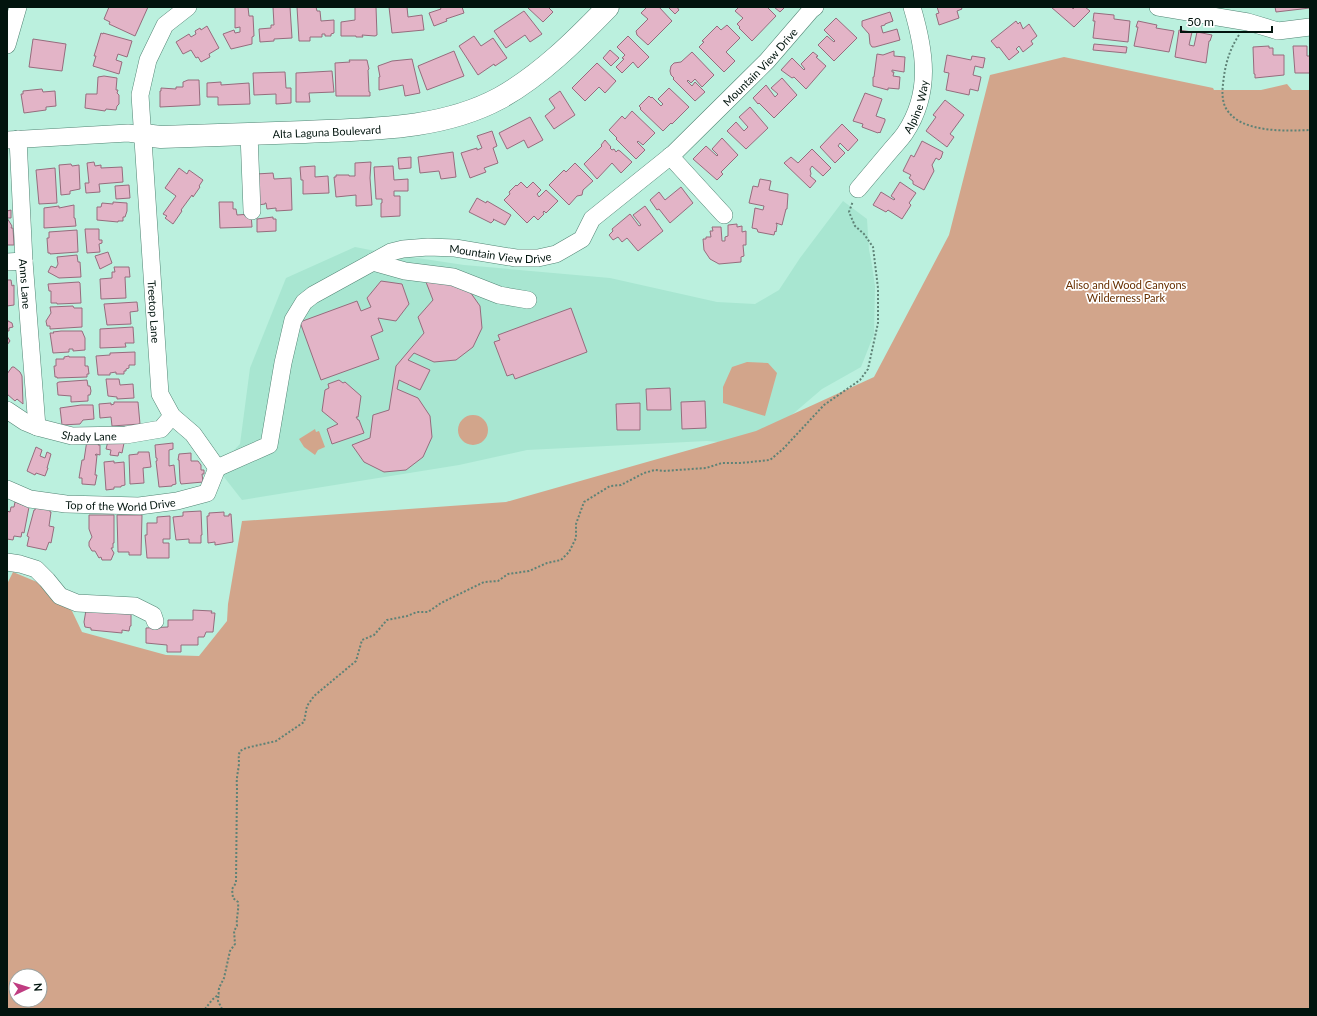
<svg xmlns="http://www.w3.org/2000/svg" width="1317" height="1016" viewBox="0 0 1317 1016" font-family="Lato,sans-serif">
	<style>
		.built { fill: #a8e6d1 }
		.green { fill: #d2a58b; fill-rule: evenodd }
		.building { fill: #e3b4c7; stroke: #966c7d }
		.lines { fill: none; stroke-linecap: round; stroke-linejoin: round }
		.minor-casing { stroke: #528474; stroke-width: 18 }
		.major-casing { stroke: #528474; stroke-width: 23 }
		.path { stroke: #5e8276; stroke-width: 2; stroke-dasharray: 2 2; stroke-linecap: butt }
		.minor { stroke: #fff; stroke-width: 17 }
		.major { stroke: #fff; stroke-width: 22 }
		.labels { text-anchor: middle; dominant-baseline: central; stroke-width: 3.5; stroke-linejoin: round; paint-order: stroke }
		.street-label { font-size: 11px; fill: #02140e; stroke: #fff }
		.park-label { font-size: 11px; fill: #672f00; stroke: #fff }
	</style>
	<rect width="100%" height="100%" fill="#bbf0de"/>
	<path class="built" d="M843,201L867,219L869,250L871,259L875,286L874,334L861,367L822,389L787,419L742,444L707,441L527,450L459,465L242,500L217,468L240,444L250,368L286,278L355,247L391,254L464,265L610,278L717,302L755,304L779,290L800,258Z"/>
	<path class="green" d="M1064,57L1213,88L1214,90H1261L1287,84L1292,90H1310V1009H7V584L13,572L37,582L50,595L72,611L82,632L166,655L199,656L227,621L228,604L242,521L506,502L756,431L874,377L949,235L990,75ZM16,976H40V1000H16Z
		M747,362L768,363L777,373L765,416L723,403V387L732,367Z
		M458 430a15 15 0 1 1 30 0a15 15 0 1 1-30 0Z
		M315,429L316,432L319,431L325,447L318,450L315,455L304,447L299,439Z"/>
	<path class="building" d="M109,7H148L135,36L109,24L110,22L104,19Z
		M235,7H248L249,16H253L254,36L252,37V44L231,49L223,34L234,30L235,33L240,32V27L235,28Z
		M273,7H290L292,38L274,39V41L260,42L259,29L271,28V25H274Z
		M297,7H316L317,11H320L321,21L334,20V33L331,34V36H325V34H322V37H310V41H299Z
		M355,7H376L377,35L375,36L362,35L363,37H356V36H341V22L355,20Z
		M389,7H407L408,17L422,15L424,30L392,33Z
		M440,7H462L464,13L446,19L447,21L434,26L429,13L441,9Z
		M527,7H548L553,12L543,22Z
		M647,7H659L672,21L648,45L637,35L636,31L648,19L641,13Z
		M668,7H677L679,10L675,14Z
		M739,7H767L776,16L752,41L739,28L740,27L737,24L743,18L735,11Z
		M774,7H785L780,12Z
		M937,7H961L962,9L957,11L959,18L939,25L936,14L939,13Z
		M1051,7H1072L1073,9L1075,7H1085L1090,11L1074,27Z
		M1275,7H1310V8L1276,12Z
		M524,11L542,34L530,42L525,35L506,48L494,31Z
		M890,12L893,21L885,24V25L881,26L883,33L897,29L900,40L875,47H872L870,44L869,34L862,26V21Z
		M1094,13L1114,15V19L1130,21L1128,42L1093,38L1095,21H1093Z
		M836,18L857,38L834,61L818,45L827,36L834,42L835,41L824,30Z
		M1016,21L1018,24L1020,22L1023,29L1029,24L1037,36L1031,41L1033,44L1023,52L1019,46L1016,49L1019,52L1009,60L999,47L997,48L991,41Z
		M1138,21L1157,25L1156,28L1174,31L1169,52L1134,46L1138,27H1136Z
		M727,25L740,38L726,52L735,61L724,72L699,47L704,42L702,41L717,26L721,30Z
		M207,26L219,48L209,54L210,57L201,62L198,57L196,58L191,50L183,54L176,42L189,34L191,37L196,34L195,31L200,28L201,30Z
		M1179,30L1192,32L1189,45L1194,46L1197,32L1212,35L1210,41H1209L1206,63L1175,57Z
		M101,33L103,34V33L132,41L127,57L118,54L116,60L122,62L119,74L93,66L96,56H94Z
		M474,36L481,46L493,38L507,58L495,66L494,64L478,75L459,46Z
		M628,36L649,57L638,68L633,62L622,73L616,67L624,59L622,58L625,55L617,47Z
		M33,39L66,44L62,71L29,67Z
		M1094,44L1127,47L1126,53L1093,50Z
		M1269,46V48H1273V55H1284V75L1255,78V74H1254L1253,47Z
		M1293,46H1307V56H1310V73H1295Z
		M610,50L619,58L611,66L603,58Z
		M454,51L464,76L427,90L418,66Z
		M894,51V56L905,57L904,72L892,70V72H894L893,76L900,77L899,89L888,88V90L873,86V77H874L877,54L883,55Z
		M692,52L714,75L702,87L695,79L691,83L688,80L687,81L692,86L695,82L705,92L695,101L673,79L674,78L671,75L670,71L671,66L674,63L681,62Z
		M813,52L818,56L816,57L826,66L806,89L794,77L792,78L781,70L792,58L804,70L805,69L801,64Z
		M947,55L971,60L972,56L985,58L983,68L975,66L973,75L981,77L978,91L970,89L969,95L946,90L949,73L944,72Z
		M412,59L420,93L405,96L403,85L379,90V77H380L378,66L392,61Z
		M349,60H367L369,69L368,70L369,92H370V96H336L335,63L350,62Z
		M597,63L616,81L605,93L599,87L585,101L572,88Z
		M332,71L334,92L309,93L310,102H296V73Z
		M285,72L286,88H291V103L276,104V94L254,95L253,73Z
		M104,76L117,78L116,90H118L117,93L119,95V104L117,106L116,110L106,109L105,111L85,108L86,94H97L98,77Z
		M782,78L797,95L774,118L759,103L758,104L753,98L766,85L775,97L778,94L771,88Z
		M188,80H199L200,105L160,107V91H161V88L176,89V87H183V82Z
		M221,82V85L249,83L250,104L218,105V97H207V83Z
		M669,88L689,107L672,124L671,123L663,131L640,109L641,108L639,106L649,96L651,98L652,97L661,106L663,104L658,99Z
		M42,89L43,92L55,91L56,106L46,107V110L24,113L21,94H23V91Z
		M560,91L575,115L554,129L545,116L555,108L549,99Z
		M865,93L882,99L876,116L885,119V121L880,133L879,132L878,133L862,127L863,124L853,121Z
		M945,100L964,115L950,134L954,137L947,147L926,131L936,117L933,115Z
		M750,107L768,128L746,149L727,131L736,122L744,131L748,127L739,117Z
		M632,111L655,133L643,145L638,141L637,142L645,150L636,159L616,139L617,138L609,130L622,116L625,119Z
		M530,117L543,140L528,148L524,140L507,149L499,133Z
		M842,124L858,140L848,151L840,143L838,146L845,153L835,163L820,147Z
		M492,131L497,146L493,148L498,163L484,168L486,172L470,178L461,153L477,148V150L482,148L477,136Z
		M722,138L738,155L721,172L723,174L717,180L693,159L706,146L717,156L718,155L712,149Z
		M605,140L611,147L610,148L612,150L614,149L616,152L618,150L620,151L632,162L621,173L612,163L597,179L584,164L602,146L601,145Z
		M922,141L943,152L941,158L939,160L936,158L932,165L934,171L924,190L913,184V181L909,178L911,175L903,171L911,155L914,157Z
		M812,149L831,168L823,176L812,166L810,169L811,174L810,176L816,181L810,188L784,163L791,157L798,163Z
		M453,152L456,177L441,179L439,171L420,173L418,157Z
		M411,157V168L399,169L398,158Z
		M94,162L95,166L101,165V168L122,167L123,182L99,184L100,192L86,193L85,183H89L87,163Z
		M371,162L370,178L372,205L356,206V195L336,197L334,177H336V175H349V176H355V163Z
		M575,163L593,181L583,190L582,195L577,196L569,205L549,185L564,170L566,172Z
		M71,164L72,166L79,165L80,189L70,191V194L61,195L59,165Z
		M315,166V177L328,176L329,193L303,194V180H301L300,167Z
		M393,166L394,180L408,179V191H394V196H400V216L381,217V203H382V199H376L374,167Z
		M55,168L57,203L39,204L36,170Z
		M179,168L187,174L189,170L203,180L199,186L200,187L193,197L192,195L181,210L182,211L173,224L165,218L167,216L163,214L176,196L165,188Z
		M273,173L274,179L291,178L292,210L276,211V208L267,209L266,203H265V204L258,205L256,174Z
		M760,179L771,181L769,190L788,194L787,209H786L782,225L776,223L777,225L776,232L775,231L774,235L758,232L757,229L752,228L755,208L763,210L764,206L749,203L753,186L758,187Z
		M521,182L527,188L533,182L541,190L537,194L539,197L546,190L558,201L546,213L544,211L543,212L544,214L538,220L534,216L527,223L504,200L510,194L509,192L516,185L517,186Z
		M900,182L916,193L909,203L911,205L902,219L888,210L886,212L873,205L881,192L894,200L895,199L891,196Z
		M129,185L130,198L116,199L115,186Z
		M681,187L693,203L670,223L659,209L657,210L650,200L659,192L665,200Z
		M477,198L486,203L487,201L511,215L505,225L493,219L494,220L491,223L469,212Z
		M113,202L127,203V211L125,217H123V221H118V222L97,220V207H101L102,203L113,204Z
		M219,202H233V209H236L237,215L251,214L252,227L220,228Z
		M74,205V218H75L76,226L44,228V208L59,206V208Z
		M645,206L663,231L638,251L627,238L622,242L618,237L613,240L609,235L613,231L612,229L630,214L639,226L641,225L633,215Z
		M11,210V218H7L12,226L11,228H13L14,245H7V211Z
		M273,217V219H276V231L257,232V219Z
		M737,224V227L742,226V232L746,231V245H743L744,256L741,257V262L719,264L710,259L704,250L703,239H706V237H711L710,231H713L712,227H721L722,241H725V237L728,236V225Z
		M85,229H99V240H102V243L99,244L100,252L87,253Z
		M77,230L78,252L50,254V253H48L47,238H49V232Z
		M108,252L112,263L100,269L95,256Z
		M77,255L78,262H80L81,277L59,278L48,272L51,266L56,268L58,264L57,257Z
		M114,267H129L130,277H125L126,298L101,299L100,279L112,278V272H115Z
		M7,278V280H11L12,286L14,285V305L7,306Z
		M448,280L468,289L480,306L482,328L473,347L456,360L434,362L414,353L408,360L430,370L420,390L399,380L397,389L418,398L430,416L432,437L423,457L406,470L384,472L364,462L352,445L370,438L373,415L389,410L396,366L424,333L418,317L433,300L426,282Z
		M381,281L402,284L409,304L396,321L378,318L383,331L371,336L379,359L321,380L300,322L357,301L361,311L371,307L367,298Z
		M79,282L80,283L81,303L57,304V303H51V291H49L48,284Z
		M137,302L138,311L130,312L131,324L107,325L104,304Z
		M73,306L74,308H82V327L50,329V326H47L46,321L51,313L50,307Z
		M571,308L587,352L515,379L513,374L507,376L494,342L500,340L498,335Z
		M7,319L8,321L12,323L13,327L9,328V331H7Z
		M133,327L134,343H125L126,347L100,348V329Z
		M61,331H82L85,338V350L73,351V349H69V352L53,353L50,333H54L53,332Z
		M7,336L10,341L7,345Z
		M135,352V365H129V368L126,369V371H124V374H116V372L110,373V375H98L96,356L110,355V353Z
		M69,356V357H85V366H88L89,374H87V377L57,378V377H55L54,366H56V359H64V357Z
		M12,367H14L20,372L22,376L23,404L17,399L15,401L7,394V374Z
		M106,379H119L120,385L133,384L134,398L117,399V397L108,396Z
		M87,380L88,386H90L91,391L90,395H88V401L71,402V396L58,395L57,383L59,382Z
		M339,380L343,383L345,382L361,396L358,417H356L358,420H359L364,433L332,444L327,429L338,424L322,411L325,390L329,388L328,384Z
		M670,388L671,410H647L646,389Z
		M705,401L706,428L682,429L681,402Z
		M114,402H138L140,424L112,426L111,417L100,418L99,404L111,403V405L114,404Z
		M640,403V430H617L616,404Z
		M81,405H93L94,419L83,420L80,424L62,425L60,408Z
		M125,438L122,453L119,452L118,456L110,455L111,450L106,449L108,441Z
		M87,440L99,443L98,445H100V455L96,454L95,455H97L95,475H97L95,485L82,484V478H79L82,460H84Z
		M173,443V449L169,450V466L174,465L176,484L172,485V486L159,487L156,461H157V458H156L155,445Z
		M36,447L42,450L40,456L45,458L47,452L51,454L47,468H48L45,476L36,473L35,475L27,471Z
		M138,452H149L151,467L143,468L144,483L130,484L129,455L138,454Z
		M191,453V461H198L201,465V470H204V474H202L203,482L181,484L180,481L179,460H178L179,454Z
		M114,461V463L124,462L125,485L121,486V487H114V489L106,490L104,462Z
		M15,502L29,507L24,533L22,532L21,537L14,536L13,540L7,539V511L10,512L11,507H14Z
		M36,506L50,510V512H51L49,526L54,527L51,543L49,542L46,550L27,546L29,537L27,536L34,510H35Z
		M201,511L202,535H201V543H189V539L176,540L173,517L183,516V512Z
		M224,512V516H229V514H231L233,542L215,545V542L208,543L207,516H209V513Z
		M89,515H114V543H113V548H111L114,553L111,560H102L101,557L99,558L95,551H92L89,546V542L92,537L89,529Z
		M117,515H142L141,555H129V552H118Z
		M170,516V539H163V543H169V558H147L145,535H147V523H157V517Z
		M86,610L131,614V626H130L129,631L122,630V633L91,630V628L85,627L84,622Z
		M193,610L212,611L211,613H215L213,632H206L204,637H198V645H181V652H167V645L146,643V628L168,627V620H193Z"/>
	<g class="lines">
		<defs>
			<g id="minor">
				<path id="s1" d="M188,7L165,25L148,60L140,95L160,394L172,416L193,434L217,468"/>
				<path d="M1158,7L1248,22L1278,31L1310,27"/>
				<path d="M7,45L18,7"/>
				<path d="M249,134L252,211"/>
				<path id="s2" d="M18,139L24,261L37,427"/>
				<path d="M8,140L128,133L143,135"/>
				<path d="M670,156L724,215"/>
				<path id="s3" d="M858,189C869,176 879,164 890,151C895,145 901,139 905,133C932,92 925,51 912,7"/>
				<path d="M7,262L24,261"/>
				<path d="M373,262L405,271L453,277L499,295L528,300"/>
				<path id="s4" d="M7,410L25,422L37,427L72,436L126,435L161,429L172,416"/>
				<path id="s5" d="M217,468L269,445L283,363L293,320L304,302L313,295L391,252L403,249L428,247L455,248L516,258H538L556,254L582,239L592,219L673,154L767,61L811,10L815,7"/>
				<path id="s6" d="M7,489L30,499L66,504L139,506L177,501L207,493L217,468"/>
				<path d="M7,562L20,564L36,569L47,580L60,596L77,603L135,606L153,615L155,621"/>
			</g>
			<g id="major">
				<path id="s7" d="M143,135L161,137C209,135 257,134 305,132C370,129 441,130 500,98C541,75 575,41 608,7"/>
			</g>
		</defs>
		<use href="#minor" class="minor-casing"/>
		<use href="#major" class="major-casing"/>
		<path class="path" d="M1239,35C1229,50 1225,65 1223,84C1222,92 1222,103 1227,110C1242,133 1286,131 1310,130
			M205,1009L212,1000L219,994
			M222,1009L218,1001L219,988L224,978L230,951L235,944L234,931L237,926C236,918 239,911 238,902L233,898L232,889L236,883L237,787C236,779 238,772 239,764C239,759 238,756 240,751L246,748L276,741L304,722L307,706L314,696L356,661L362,640L374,635L387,620L407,616L417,612H428L441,603L484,582L498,581L508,574L529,571L547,563L561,560L569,552L576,538V524L584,502L610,486L621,485L644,473L655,470L663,471L706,468L722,463H741L770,460L783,449L824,405L860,380L868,369L878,323V288L873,247L864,234L855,226L849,212L853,201"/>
		<use href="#minor" class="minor"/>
		<use href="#major" class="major"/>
	</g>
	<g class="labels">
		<g class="street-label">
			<text stroke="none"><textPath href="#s5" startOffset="752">Mountain View Drive</textPath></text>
			<text stroke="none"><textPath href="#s3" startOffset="102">Alpine Way</textPath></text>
			<text stroke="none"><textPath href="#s7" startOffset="184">Alta Laguna Boulevard</textPath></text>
			<text stroke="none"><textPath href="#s5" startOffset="416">Mountain View Drive</textPath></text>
			<text stroke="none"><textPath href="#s2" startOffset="145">Anns Lane</textPath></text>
			<text stroke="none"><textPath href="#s1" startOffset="321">Treetop Lane</textPath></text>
			<text stroke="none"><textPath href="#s4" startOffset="88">Shady Lane</textPath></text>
			<text stroke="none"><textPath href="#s6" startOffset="116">Top of the World Drive</textPath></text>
		</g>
		<g class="park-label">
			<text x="1126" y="284">Aliso and Wood Canyons<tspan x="1126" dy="13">Wilderness Park</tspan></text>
		</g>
	</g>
	<rect width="1317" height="1016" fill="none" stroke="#02140e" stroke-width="16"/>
	<g transform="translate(28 988) rotate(86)"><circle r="19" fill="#ffffff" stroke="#9aa19f"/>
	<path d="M0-3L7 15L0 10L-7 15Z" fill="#c03c81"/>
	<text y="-6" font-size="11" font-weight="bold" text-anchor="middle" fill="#02140e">N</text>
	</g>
	<path d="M1181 26v6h91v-6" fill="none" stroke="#02140e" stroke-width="2"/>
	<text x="1187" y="26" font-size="12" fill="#02140e" stroke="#ffffff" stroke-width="3" paint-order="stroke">50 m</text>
</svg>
